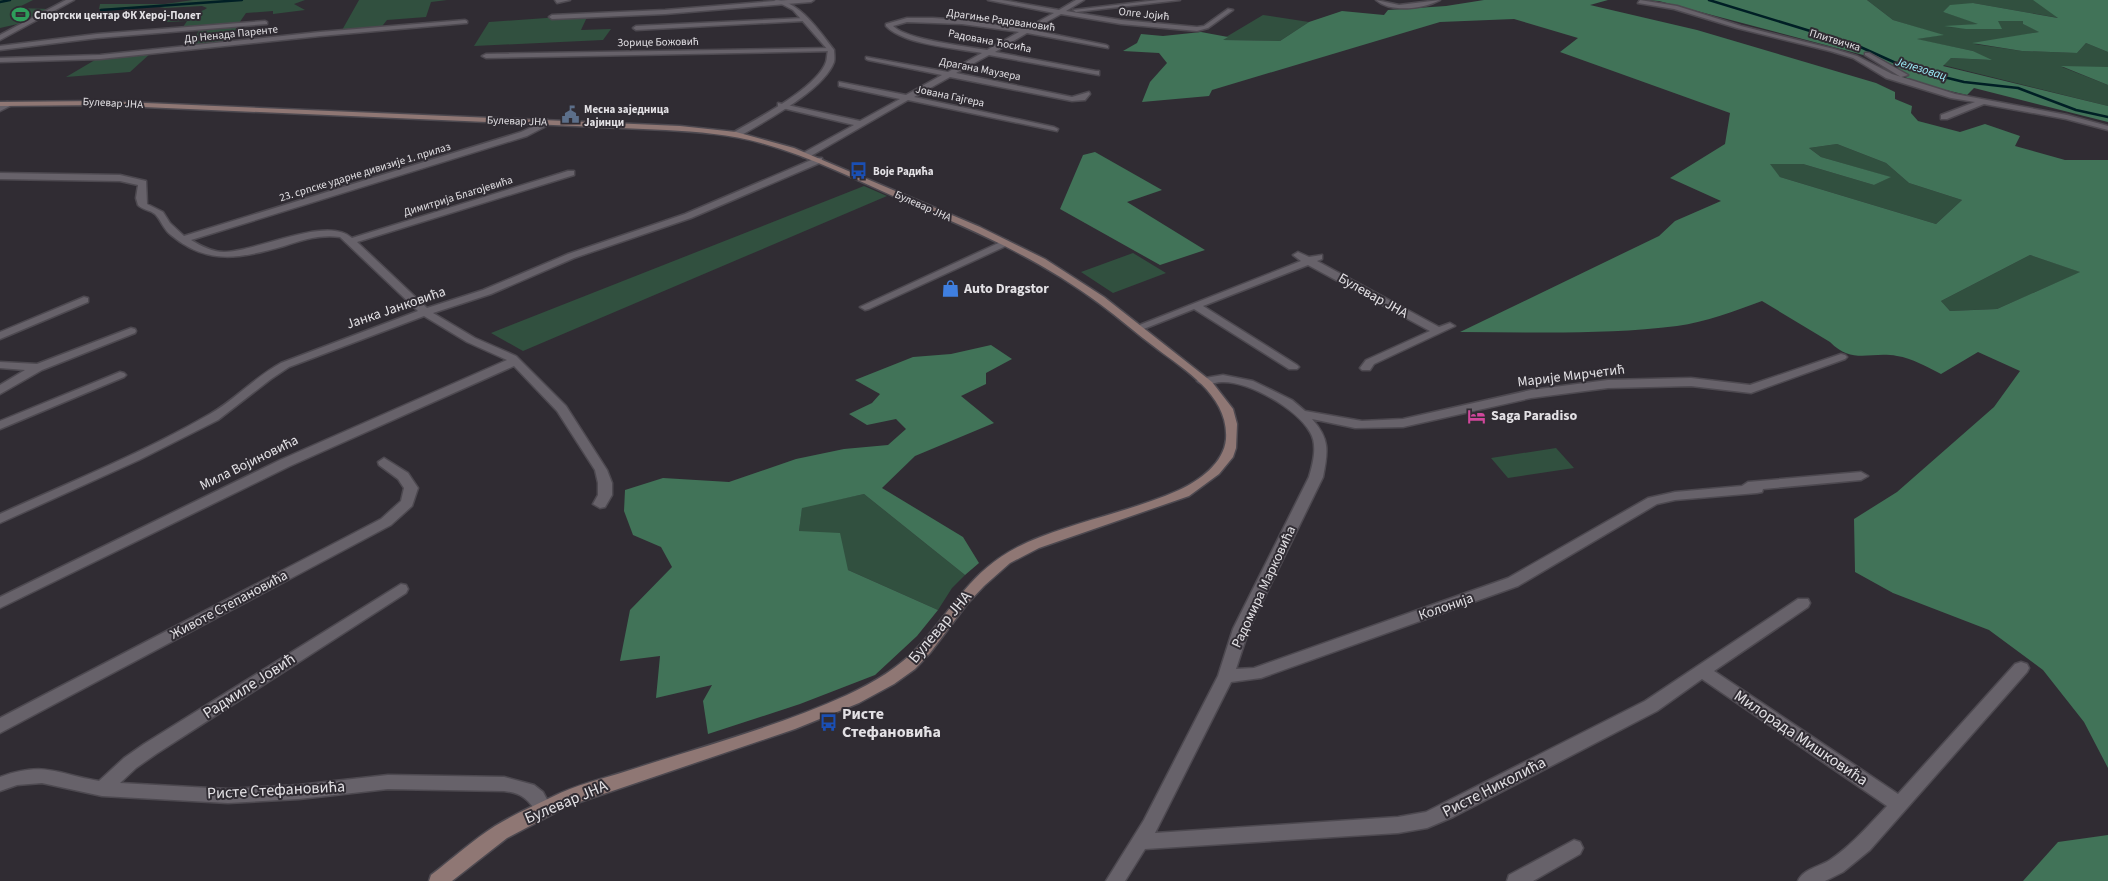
<svg xmlns="http://www.w3.org/2000/svg" width="2108" height="881" viewBox="0 0 2108 881" font-family="'Source Sans 3',sans-serif">
	<style>
		.green { fill: #31503f }
		.forest { fill: #417358; fill-rule: evenodd }
		.lines { fill: none; stroke-linecap: round; stroke-linejoin: round }
		.stream { stroke: #001f25; stroke-width: 2.5 }
		.minor-casing { stroke: #4d4950; stroke-width: 3 }
		.tertiary-casing { stroke: #4d4950; stroke-width: 3 }
		.secondary-casing { stroke: #4d4950; stroke-width: 3 }
		.minor { fill: #67626a; fill-rule: evenodd }
		.tertiary { fill: #67626a; fill-rule: evenodd }
		.secondary { fill: #8f7774; fill-rule: evenodd }
		.labels { text-anchor: middle; dominant-baseline: central; stroke-width: 4; stroke-linejoin: round; paint-order: stroke }
		.far-street-label { font-size: 11px; fill: #e3e1e5; stroke: #302c33 }
		.far-poi-label { font-size: 11px; font-weight: bold; fill: #e3e1e5; stroke: #302c33; text-anchor: start }
		.far-water-label { font-size: 12px; font-style: italic; fill: #9cebf8; stroke: #302c33 }
		.poi-label { font-size: 14px; font-weight: bold; fill: #e3e1e5; stroke: #302c33; text-anchor: start }
		.street-label { font-size: 14px; fill: #e3e1e5; stroke: #302c33 }
		.near-street-label { font-size: 16px; fill: #e3e1e5; stroke: #302c33 }
		.near-poi-label { font-size: 16px; font-weight: bold; fill: #e3e1e5; stroke: #302c33; text-anchor: start }
	</style>
	<rect width="100%" height="100%" fill="#302c33"/>
	<path class="green" d="M0,0H33L17,8L50,9L31,21L0,28Z
		M193,0H315H305L294,4L305,10L273,14V11L246,13L237,26L229,45L190,49L200,28L181,30L187,21L166,22C182,7 193,18 207,8L202,6L165,8L154,6L99,9L100,4H165Z
		M359,0H447L431,2L426,17L387,20L379,30L341,32Z
		M1867,0H2108L2059,18L1973,3L1943,12L1980,24L1948,27L2001,29L1997,21H2024L2023,24L2040,32L1974,44L2022,51L2077,53L2086,43L2108,52V67H2062L2108,85V106L1943,65L1951,58L1990,60L1973,51L1915,39L1942,35L1893,20Z
		M588,15L581,30L611,29L603,40L474,46L489,22Z
		M1263,15L1309,22L1280,41L1221,40Z
		M152,52L130,72L66,77L100,57Z
		M1837,144L1886,163L1909,183L1962,200L1936,224L1780,177L1769,164H1803L1874,185L1890,177L1821,157L1809,148Z
		M864,186L887,196L523,351L491,333Z
		M1133,253L1166,273L1113,293L1081,272Z
		M2030,255L2081,272L1997,309L1950,311L1941,301Z
		M1556,448L1574,468L1508,478L1491,458Z
		M864,494L965,575L952,588L938,610L848,570L799,531L802,507Z"/>
	<path class="forest" d="M1484,0H1608L1590,5L1697,30L1876,83L1895,92V99L1912,106L1911,113L1918,121L1960,132L1985,124L2020,136L2015,146L2065,160H2108V768L2084,722L2043,670L1989,630L1893,593L1855,572L1854,519L1897,492L1994,407L2020,371L1978,352L1941,374C1927,367 1912,358 1897,356C1870,351 1853,365 1830,342L1762,301C1735,311 1706,322 1677,326C1606,335 1532,332 1460,332L1659,236L1675,221L1721,201L1670,178L1725,144L1730,113L1560,52L1578,38L1514,19L1440,22L1212,90L1209,96L1142,102L1150,82L1167,63L1159,53L1123,51L1137,43L1141,34L1163,36L1201,32L1228,37L1223,40L1280,41L1309,22L1342,11L1384,15L1388,10L1446,6ZM1837,144L1886,163L1909,183L1962,200L1936,224L1780,177L1770,164H1803L1874,185L1891,177L1821,157L1809,148ZM2030,255L2080,272L1997,309L1950,311L1941,301Z
		M1646,0H1867L1893,20L1944,35L1917,39L1973,51L1992,60L1951,58L1943,66L2108,106V122L1974,88L1967,95L1933,87L1899,75L1867,56L1659,1Z
		M2033,0H2108V52L2086,43L2077,53L2022,51L1972,43L2039,32L2023,24V21H1998L2002,29H1966L1944,26L1978,24L1943,12L1950,5L1973,3L2058,18Z
		M2061,66L2108,67V85Z
		M1095,152L1162,190L1127,202L1205,250L1160,265L1060,209L1083,155Z
		M991,345L1012,359L986,373V384L961,396L994,423L915,456L882,488L963,537L979,563L965,575L864,494L802,508L799,531L840,533L848,570L938,610L917,636L875,675L800,704L708,734L703,701L712,685L656,698L660,656L620,661L630,610L672,567L661,547L633,535L624,511L625,490L663,478L729,482L796,459L844,449L888,445L906,429L896,419L867,425L849,414L872,403L880,394L855,380L913,357L951,354Z
		M2108,835V881H2023L2058,842Z"/>
	<g class="lines">
		<path class="stream" d="M1709,0L1856,45L1907,68L1964,82L2018,88L2076,110L2108,117
			M0,2L10,0
			M101,10L242,0"/>
		<defs>
			<path id="minor" d="M66,0H74L0,40V35Z
				M555,0H570L557,3Z
				M788,0H814L811,2L665,14L552,19L549,17L552,15L665,10Z
				M988,0H1002L1059,10L1076,0H1084L1066,11L1121,20L1197,27L1204,26L1228,9L1233,10L1208,28L1197,31L1121,24L1061,14L1032,30L1106,45L1108,46V48L1027,33L995,52L1096,71H1099V75L989,55L956,73L1072,97L1089,92L1090,94L1085,100L1072,101L950,77L914,97L1054,127L1058,129L1057,131L908,100L809,157H803V153L854,125L778,107V103L860,121L900,99L839,86V82L906,95L942,75L868,60L866,59V57L948,72L982,53C955,48 904,45 886,26V24L907,18H933L962,20L1025,29L1054,13ZM907,22L962,24L1019,32L987,50C965,46 907,40 893,26Z
				M1158,0H1180L1076,12L1073,10Z
				M1376,0L1399,5L1440,0C1424,9 1390,13 1376,0Z
				M1640,0L1677,6L1741,26L1834,49L1857,56L1892,74L1955,94L2067,115L2108,126V130L2066,119L1984,104L1947,119H1941V115L1975,102L1951,98L1886,78L1853,58L1830,51L1737,28L1674,9L1638,3Z
				M805,18V20L803,21L636,30L633,28L636,26Z
				M465,20L467,21V23L320,36L100,59L0,62V58L100,55L320,32Z
				M265,21L267,22V24L97,38L0,50V46L97,34Z
				M831,48L833,49V51L486,58L482,56L486,54Z
				M1865,53H1869L1908,75L1901,77L1865,55Z
				M7,102L14,104L0,111V106Z
				M547,120L554,122L527,136L191,240C201,246 212,252 224,252C256,252 327,215 352,238L568,171H574V175L357,242L427,308L483,290L568,254L685,214L816,158H822V162L691,218L574,258L491,294L433,313L475,338L516,356L566,406L607,470L612,483V495L605,507L600,508L593,504L598,495V483L595,470L557,411L514,366L290,466L0,608V597L280,460L507,360L467,342L424,316L289,367L271,379L218,420L139,460L0,523V514C70,482 143,453 210,414C236,399 255,377 281,363L418,311L340,237C321,234 302,240 284,246C241,258 208,266 171,235C164,230 161,220 155,214C150,210 143,210 138,205L136,198L138,185L120,181L0,179V173L120,175L146,181L147,204L163,212L170,223L184,236L521,132Z
				M1005,240L1008,241V245L869,309L865,310L860,307Z
				M1298,252L1309,257L1322,255V259L1317,261L1439,327L1450,323L1455,326L1374,364L1370,370H1362L1360,368L1366,360L1430,331L1308,265L1203,306L1297,365L1299,367L1297,369H1289L1194,309L1141,330L1137,331L1132,328L1301,261L1293,255Z
				M84,297L88,298V302L0,339V332Z
				M131,328L135,329L136,331L135,333L42,370L0,394V385L25,370L0,368V362L37,364Z
				M1841,354L1845,355L1847,357L1845,359L1751,393L1691,386L1608,388L1531,398L1403,427L1355,428L1312,419C1330,439 1328,451 1323,477L1249,629L1236,669L1254,668L1508,578L1648,498L1675,492L1742,486L1748,482L1861,472L1868,476L1861,480L1763,489L1762,492L1757,493L1675,500L1657,504L1518,586L1261,678L1231,682L1155,833L1398,817L1426,812L1645,701L1798,599H1808L1810,603L1808,607L1714,671L1898,794L2015,664L2021,662L2027,664L2029,668L2027,672L1870,850L1843,872L1825,881H1798C1803,869 1819,867 1830,860C1852,845 1869,825 1887,806L1702,679L1657,711L1453,817L1427,828L1398,833L1145,849L1125,881H1106L1144,820L1218,676L1233,629L1309,477C1313,463 1318,445 1310,432C1297,409 1249,381 1222,382C1214,382 1204,388 1197,381L1199,379L1223,375L1253,381L1292,400L1305,411L1362,421L1403,419L1531,390L1608,380L1691,378L1750,385Z
				M120,372L124,373L126,375L124,377L0,429V421Z
				M384,458L408,473L418,488L412,506L391,525L0,733V718L381,519L401,501L404,488L398,479L379,465L378,462Z
				M401,584L406,585L408,589L406,593L156,754L136,768L120,783L228,789L299,785L388,775L504,777L534,785L543,792L552,809L549,814L543,817L537,814C529,799 521,793 504,791L388,789L299,799L228,803L102,796L42,783L17,785L0,791V777C45,761 56,774 99,781L124,758L144,744Z
				M1574,840L1580,842L1583,848L1580,854L1533,881H1507L1509,875Z"/>
			<path id="tertiary" d="M774,0C799,0 820,32 834,50C834,53 835,58 834,62C824,90 765,121 740,136H734V132C758,118 817,88 826,62C827,59 827,54 828,50L793,10Z"/>
			<path id="secondary" d="M99,101L680,126L736,132L794,148L980,227L1045,259L1104,297L1212,382L1233,409L1237,424L1236,448L1233,457L1219,474L1189,496L1039,548L1010,563L984,586L967,604L930,653L915,669L894,684L859,703L795,729L568,806L507,838L452,881H429L431,875C452,859 473,840 495,826C513,815 533,806 552,797C575,785 602,779 627,771C700,747 777,727 847,695C873,683 900,667 919,646C957,604 972,567 1028,542C1076,521 1130,512 1179,490C1199,481 1224,463 1226,439C1229,396 1186,371 1156,348C1137,334 1119,318 1100,304C1041,260 976,231 909,203C860,182 812,157 761,143C730,134 698,132 666,130L99,105L0,106V102Z"/>
		</defs>
		<use href="#minor" class="minor-casing"/>
		<use href="#tertiary" class="tertiary-casing"/>
		<use href="#secondary" class="secondary-casing"/>
		<use href="#minor" class="minor"/>
		<use href="#tertiary" class="tertiary"/>
		<use href="#secondary" class="secondary"/>
	</g>
	<defs>
		<symbol id="stadium-bare" viewBox="-9 -9 18 18"><path d="M0-5a6.5 5 0 1 0 0 10a6.5 5 0 1 0 0-10ZM-3.5-1.8h7v3.6h-7Z" fill="#2e9e5b" stroke="#302c33" stroke-width="2.5" paint-order="stroke"/></symbol>
		<symbol id="civic-bare" viewBox="-9 -9 18 18"><path d="M-.6-6.5H3V-4.5H.6V-3L4-1V1h2V6H-6V1h2V-1L-.6-3ZM-1.2 2.5V6h2.4V2.5Z" fill="#5c6f8a" stroke="#302c33" stroke-width="2.5" paint-order="stroke"/></symbol>
		<symbol id="bus-bare" viewBox="-9 -9 18 18"><path d="M-5-6H5V4H4V6H2V4H-2V6H-4V4H-5ZM-3.5-4V0h7V-4ZM-3.5 1.2v1.5H-2V1.2ZM2 1.2v1.5H3.5V1.2Z" fill="#1a4fb4" stroke="#302c33" stroke-width="2.5" paint-order="stroke"/></symbol>
		<symbol id="shop-bare" viewBox="-9 -9 18 18"><path d="M-5-2.5h2.3a2.7 3.5 0 0 1 5.4 0H5L5.5 6h-11ZM-1.5-2.5h3a1.5 2.3 0 0 0-3 0Z" fill="#3f7fe0" stroke="#302c33" stroke-width="2.5" paint-order="stroke"/></symbol>
		<symbol id="hotel-bare" viewBox="-9 -9 18 18"><path d="M-6-4.5h1.5V1H6V5H4.5V3h-9V5H-6ZM-4 0a1.8 1.8 0 1 1 3.6 0ZM.5 0V-2.5h3Q6-2.5 6 0Z" fill="#d1479c" stroke="#302c33" stroke-width="2.5" paint-order="stroke"/></symbol>
	</defs>
	<g fill-rule="evenodd">
		<use href="#stadium-bare" x="8" y="2" width="25" height="25"/>
		<use href="#civic-bare" x="558" y="102" width="25" height="25"/>
		<use href="#bus-bare" x="846" y="158" width="25" height="25"/>
		<use href="#shop-bare" x="938" y="276" width="25" height="25"/>
		<use href="#hotel-bare" x="1464" y="404" width="25" height="25"/>
		<use href="#bus-bare" x="816" y="710" width="25" height="25"/>
	</g>
	<g class="labels">
		<g class="far-street-label">
			<text transform="translate(1144 14) rotate(6)">Олге Јојић</text>
			<text transform="translate(1001 20) rotate(8)">Драгиње Радовановић</text>
			<text transform="translate(231 34) rotate(-6)">Др Ненада Паренте</text>
			<text transform="translate(1835 40) rotate(17)">Плитвичка</text>
			<text transform="translate(990 41) rotate(11)">Радована Ћосића</text>
			<text transform="translate(658 42) rotate(-1)">Зорице Божовић</text>
			<text transform="translate(980 69) rotate(11)">Драгана Маузера</text>
			<text transform="translate(950 96) rotate(12)">Јована Гајгера</text>
			<text transform="translate(113 103) rotate(3)">Булевар ЈНА</text>
			<text transform="translate(517 121) rotate(2)">Булевар ЈНА</text>
			<text transform="translate(365 172) rotate(-17)">23. српске ударне дивизије 1. прилаз</text>
			<text transform="translate(458 196) rotate(-17)">Димитрија Благојевића</text>
			<text transform="translate(923 206) rotate(24)">Булевар ЈНА</text>
		</g>
		<g class="far-poi-label">
			<text x="34" y="15">Спортски центар ФК Херој-Полет</text>
			<text x="584" y="109">Месна заједница<tspan x="584" dy="13">Јајинци</tspan></text>
			<text x="873" y="171">Воје Радића</text>
		</g>
		<g class="far-water-label">
			<text transform="translate(1921 69) rotate(17)">Јелезовац</text>
		</g>
		<g class="poi-label">
			<text x="964" y="289">Auto Dragstor</text>
			<text x="1491" y="416">Saga Paradiso</text>
		</g>
		<g class="street-label">
			<text transform="translate(1373 296) rotate(29)">Булевар ЈНА</text>
			<text transform="translate(396 308) rotate(-19)">Јанка Јанковића</text>
			<text transform="translate(1571 376) rotate(-7)">Марије Мирчетић</text>
			<text transform="translate(249 463) rotate(-26)">Мила Војиновића</text>
			<text transform="translate(1264 587) rotate(-65)">Радомира Марковића</text>
			<text transform="translate(229 605) rotate(-28)">Животе Степановића</text>
			<text transform="translate(1446 607) rotate(-19)">Колонија</text>
		</g>
		<g class="near-street-label">
			<text transform="translate(940 627) rotate(-50)">Булевар ЈНА</text>
			<text transform="translate(249 686) rotate(-33)">Радмиле Јовић</text>
			<text transform="translate(1801 738) rotate(34)">Милорада Мишковића</text>
			<text transform="translate(1494 787) rotate(-27)">Ристе Николића</text>
			<text transform="translate(276 790) rotate(-3)">Ристе Стефановића</text>
			<text transform="translate(566 802) rotate(-23)">Булевар ЈНА</text>
		</g>
		<g class="near-poi-label">
			<text x="842" y="714">Ристе<tspan x="842" dy="18">Стефановића</tspan></text>
		</g>
	</g>
</svg>
